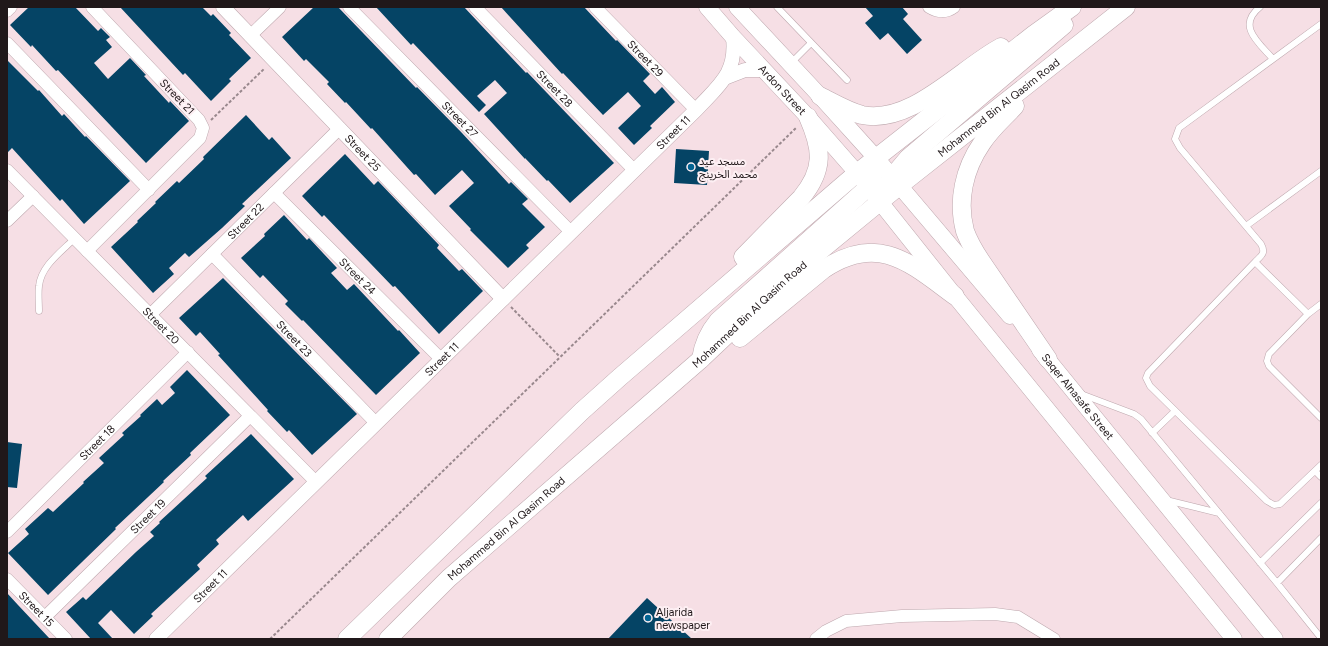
<svg xmlns="http://www.w3.org/2000/svg" width="1328" height="646" viewBox="0 0 1328 646" font-family="Figtree,'Noto Sans Arabic',sans-serif">
	<style>
		.building { fill: #054465 }
		.lines { fill: none; stroke-linecap: round; stroke-linejoin: round }
		.service-casing { stroke: #bea8ae; stroke-width: 7 }
		.minor-casing { stroke: #bea8ae; stroke-width: 13 }
		.tertiary-casing { stroke: #bea8ae; stroke-width: 15 }
		.secondary-casing { stroke: #bea8ae; stroke-width: 17 }
		.primary-casing { stroke: #bea8ae; stroke-width: 19 }
		.path { stroke: #99888d; stroke-width: 2; stroke-dasharray: 3 2; stroke-linecap: butt }
		.service { stroke: #fff; stroke-width: 6 }
		.minor { stroke: #fff; stroke-width: 12 }
		.tertiary { stroke: #fff; stroke-width: 14 }
		.secondary { stroke: #fff; stroke-width: 16 }
		.primary { stroke: #fff; stroke-width: 18 }
		.poi-dot { fill: #026392; stroke: #fdeff3; stroke-width: 1.5 }
		.labels { text-anchor: middle; dominant-baseline: central; stroke-width: 4; stroke-linejoin: round; paint-order: stroke }
		.street-label { font-size: 11px; fill: #20181a; stroke: #fdeff3 }
		.poi-label { font-size: 11px; fill: #20181a; stroke: #fdeff3; text-anchor: start }
	</style>
	<rect width="100%" height="100%" fill="#f6dfe5"/>
	<path class="building" d="M29,7H75L98,31L101,28L110,37L106,40L112,47L94,63L108,79L130,58L146,75L144,76L169,103L170,101L189,121L146,163L58,70L56,71L32,45L31,47L10,25Z
		M120,7H202L211,16L213,14L231,33L229,35L251,58L229,79L231,81L211,101L185,73L183,75Z
		M314,7H338L416,88L417,87L462,133L509,184L511,182L528,199L522,204L545,227L526,245L529,248L508,268L470,230L471,229L449,206L474,183L462,170L435,195L416,174L414,175L372,128L371,129L346,102L345,103L327,84L329,82L306,59L304,61L282,37Z
		M376,7H464L510,56L526,73L527,72L614,163L570,203L548,180L547,181L525,158V159L484,114L507,93L495,80L477,96L486,105L479,112L413,43L411,45Z
		M501,7H584L616,41L617,40L650,74L643,81L655,94L662,87L675,102L650,126L652,128L634,145L618,128L641,106L628,92L603,115L563,73L562,74Z
		M865,7H902L908,14L903,19L922,40L907,54L888,33L880,40L865,23L873,16Z
		M7,60L38,91L39,90L62,116L64,114L85,137L86,136L130,181L84,224L62,199L60,201L12,148L7,153Z
		M246,115L269,140L272,137L291,158L242,204L245,206L222,228L189,257L185,253L169,268L174,274L153,293L111,247L138,222L137,221L156,203L155,202L177,181L179,183L204,159L203,157Z
		M676,149L709,151L707,185L674,183Z
		M345,154L374,185L378,181L439,245L437,248L459,271L462,269L483,291L439,334L395,286L393,287L324,215L322,217L302,196Z
		M284,215L307,240L309,238L337,268L331,273L347,290L354,284L398,331L399,330L420,353L376,395L303,320L302,321L285,304L288,301L263,275L260,278L241,258L265,236L264,234Z
		M223,278L357,414L312,455L289,430L287,432L267,411L268,410L218,355L220,354L200,332L196,336L179,318Z
		M187,370L230,415L190,453L191,455L163,481L164,482L115,528L116,529L48,595L8,553L29,534L25,529L48,508L53,512L84,483L83,482L104,463L99,458L124,435L122,433L141,416L140,415L157,399L162,405L175,393L170,387Z
		M251,434L294,479L248,521L243,515L216,540L219,544L197,565L200,569L151,614L153,616L134,634L111,610L98,623L113,639H91L66,612L83,597L86,600L136,552L154,536L150,532L160,523L159,522L207,478L205,476Z
		M7,442L22,444L17,488L7,487Z
		M7,593L18,605L50,639H7Z
		M647,598L692,639H608Z"/>
	<g class="lines">
		<defs>
			<path id="service" d="M777,7L847,80
				M1260,7C1236,26 1259,43 1273,59
				M1321,24L1179,128L1175,139L1180,148L1261,244C1266,253 1262,255 1255,262L1148,373L1146,378L1150,386L1267,501L1274,505L1280,504L1321,465
				M790,64L811,43
				M1246,226L1321,171
				M1255,262L1308,314
				M1321,304L1308,314L1269,354L1267,361L1269,366L1321,418
				M39,311C39,303 38,294 39,286C41,266 61,252 75,238
				M1081,394L1134,414L1141,419L1277,583L1321,638
				M1152,433L1175,411
				M1315,471L1321,477
				M1166,500L1219,513
				M1260,563L1321,503
				M1277,583L1321,538"/>
			<g id="minor">
				<path id="s1" d="M349,7L571,232"/>
				<path id="s2" d="M475,7L634,170"/>
				<path id="s3" d="M595,7L696,110"/>
				<path d="M929,7C937,12 946,13 954,7"/>
				<path d="M7,11L11,7"/>
				<path d="M250,36L280,7"/>
				<path d="M7,43L149,190"/>
				<path id="s4" d="M7,170L316,482"/>
				<path id="s5" d="M274,193L441,359"/>
				<path d="M7,221L33,196"/>
				<path d="M87,251L200,138L203,128L199,120L92,7"/>
				<path id="s6" d="M212,254L376,423"/>
				<path id="s7" d="M150,315L340,128"/>
				<path id="s8" d="M7,532L188,352"/>
				<path id="s9" d="M7,579L66,639"/>
				<path id="s10" d="M45,617L250,416"/>
				<path d="M816,639L826,631L846,621L902,616L995,614L1018,617L1054,639"/>
			</g>
			<g id="tertiary">
				<path id="s11" d="M223,7L503,299"/>
				<path d="M727,77L745,70H764"/>
				<path id="s12" d="M156,639L696,110C719,85 737,74 733,37"/>
			</g>
			<g id="secondary">
				<path id="s13" d="M707,7L733,37L808,117L857,173L955,296L1234,639"/>
				<path d="M737,7L820,96L876,158L1010,316"/>
				<path id="s14" d="M1040,350L1275,639"/>
			</g>
			<g id="primary">
				<path d="M820,96C834,103 847,111 862,115C911,125 960,69 1001,47"/>
				<path d="M1015,106C1004,118 991,129 982,143C964,169 957,201 965,231C969,242 975,252 981,261L1048,359"/>
				<path d="M883,193L892,177L908,158L1064,25"/>
				<path d="M743,257L801,198C825,169 822,149 808,117"/>
				<path d="M740,338L824,269C879,233 910,263 955,296"/>
				<path d="M701,359C703,344 708,333 718,321L864,191C872,181 876,172 876,158"/>
				<path d="M347,639L582,411L620,377L857,173L1033,35L1072,7"/>
				<path id="s15" d="M388,639L449,578L700,360L787,278L899,186L1126,7"/>
			</g>
		</defs>
		<use href="#service" class="service-casing"/>
		<use href="#minor" class="minor-casing"/>
		<use href="#tertiary" class="tertiary-casing"/>
		<use href="#secondary" class="secondary-casing"/>
		<use href="#primary" class="primary-casing"/>
		<path class="path" d="M211,120L265,68
			M511,307L560,357
			M270,639L797,127"/>
		<use href="#service" class="service"/>
		<use href="#minor" class="minor"/>
		<use href="#tertiary" class="tertiary"/>
		<use href="#secondary" class="secondary"/>
		<use href="#primary" class="primary"/>
	</g>
	<g class="poi-dot">
		<circle cx="691" cy="167" r="4"/>
		<circle cx="648" cy="618" r="4"/>
	</g>
	<g class="labels">
		<g class="street-label">
			<text stroke="none"><textPath href="#s3" startOffset="72">Street 29</textPath></text>
			<text stroke="none"><textPath href="#s2" startOffset="114">Street 28</textPath></text>
			<text stroke="none"><textPath href="#s13" startOffset="112">Ardon Street</textPath></text>
			<text transform="translate(177 97) rotate(46)">Street 21</text>
			<text stroke="none"><textPath href="#s15" startOffset="810">Mohammed Bin Al Qasim Road</textPath></text>
			<text stroke="none"><textPath href="#s1" startOffset="158">Street 27</textPath></text>
			<text stroke="none"><textPath href="#s12" startOffset="724">Street 11</textPath></text>
			<text stroke="none"><textPath href="#s11" startOffset="202">Street 25</textPath></text>
			<text stroke="none"><textPath href="#s7" startOffset="134">Street 22</textPath></text>
			<text stroke="none"><textPath href="#s5" startOffset="118">Street 24</textPath></text>
			<text stroke="none"><textPath href="#s15" startOffset="486">Mohammed Bin Al Qasim Road</textPath></text>
			<text stroke="none"><textPath href="#s4" startOffset="219">Street 20</textPath></text>
			<text stroke="none"><textPath href="#s6" startOffset="118">Street 23</textPath></text>
			<text stroke="none"><textPath href="#s12" startOffset="400">Street 11</textPath></text>
			<text stroke="none"><textPath href="#s14" startOffset="60">Saqer Alnasafe Street</textPath></text>
			<text stroke="none"><textPath href="#s8" startOffset="127">Street 18</textPath></text>
			<text stroke="none"><textPath href="#s10" startOffset="144">Street 19</textPath></text>
			<text stroke="none"><textPath href="#s15" startOffset="162">Mohammed Bin Al Qasim Road</textPath></text>
			<text stroke="none"><textPath href="#s12" startOffset="76">Street 11</textPath></text>
			<text stroke="none"><textPath href="#s9" startOffset="42">Street 15</textPath></text>
		</g>
		<g class="poi-label">
			<text x="699" y="161">مسجد عيد<tspan x="699" dy="13">محمد الخرينج</tspan></text>
			<text x="656" y="612">Aljarida<tspan x="656" dy="13">newspaper</tspan></text>
		</g>
	</g>
	<rect width="1328" height="646" fill="none" stroke="#20181a" stroke-width="16"/>
</svg>
